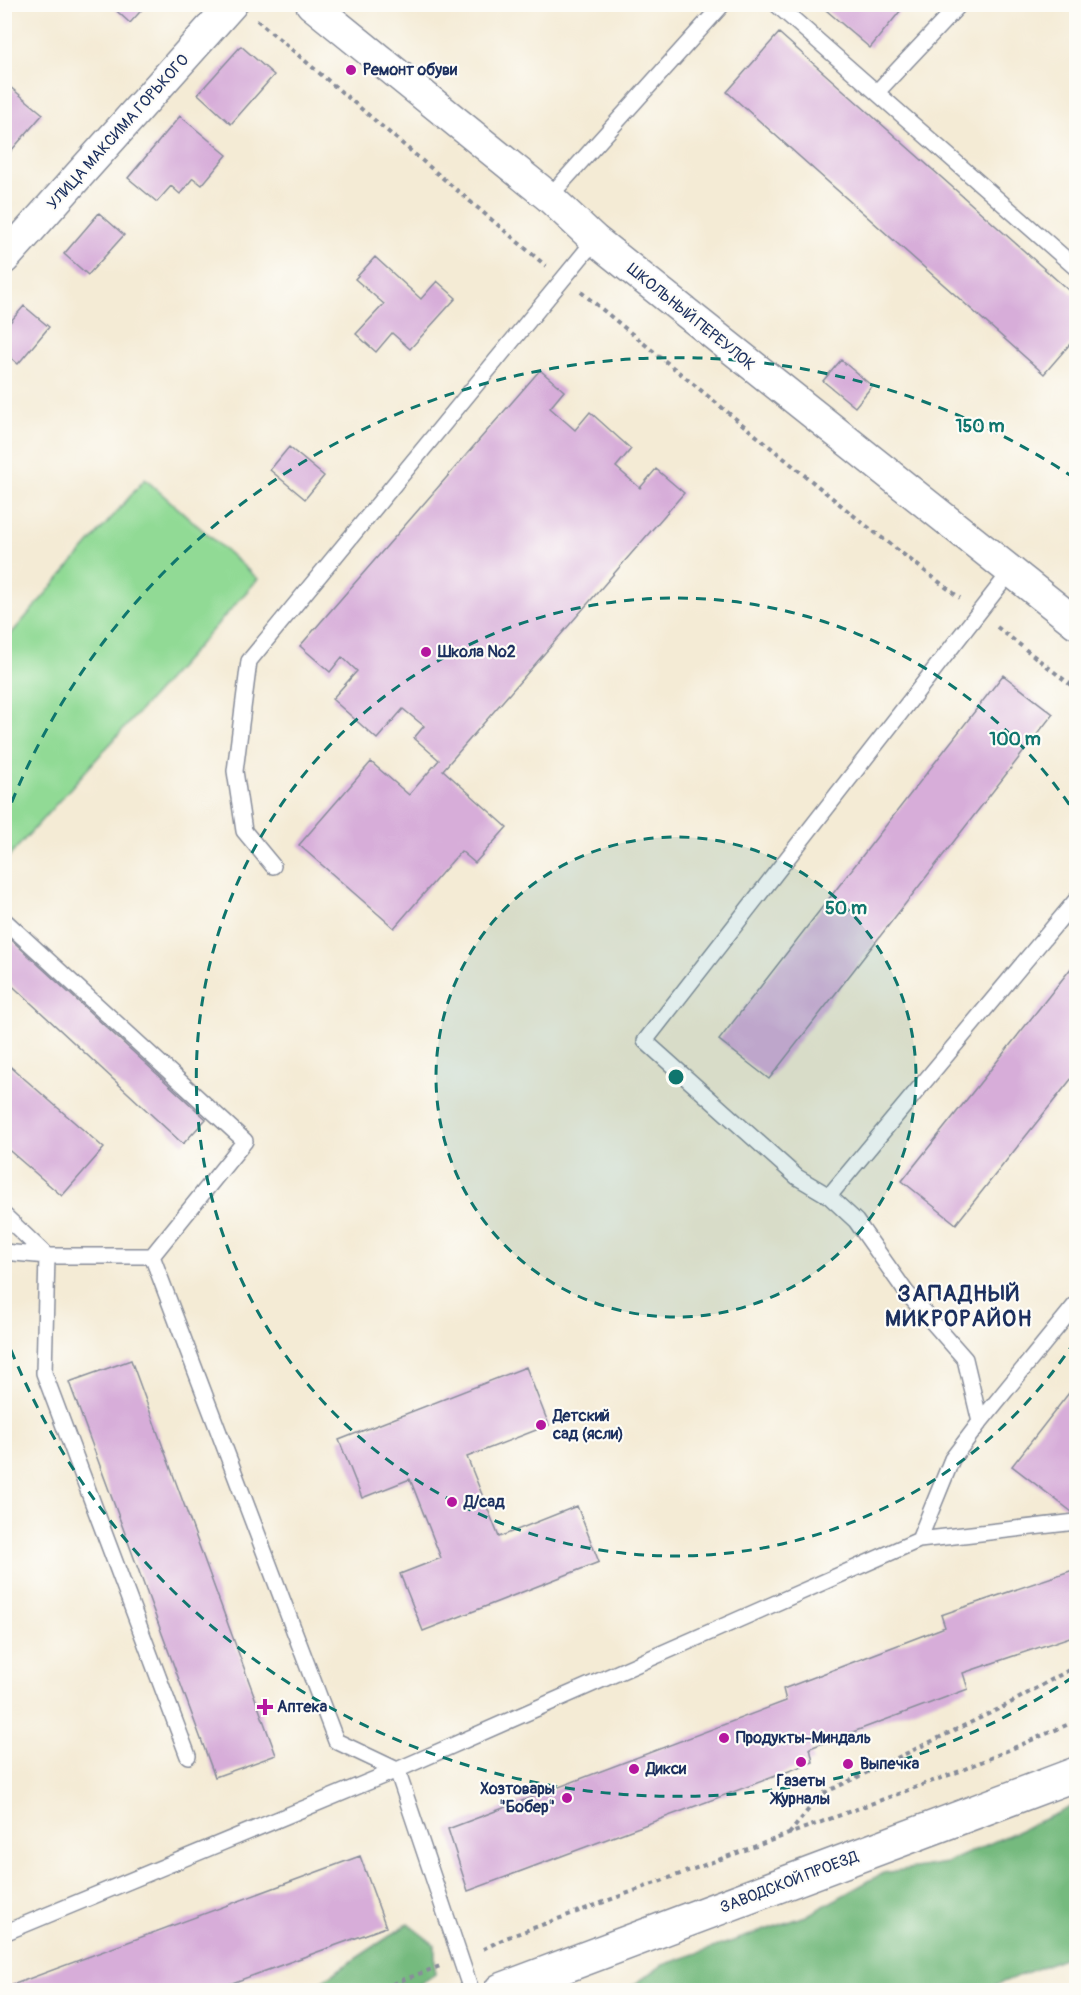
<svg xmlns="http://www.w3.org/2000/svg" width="1081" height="1995" viewBox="0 0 1081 1995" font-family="Pangolin,sans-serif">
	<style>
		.green { fill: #91da95; stroke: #56847a; stroke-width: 1.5 }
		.forest { fill: #74ba7e; stroke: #48746e; stroke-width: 1.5 }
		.building { fill: #d7add9 }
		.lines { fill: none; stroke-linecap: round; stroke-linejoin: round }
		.lane-casing { stroke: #888d9a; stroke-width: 18 }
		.street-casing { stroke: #888d9a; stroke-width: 33 }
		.secondary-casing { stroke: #888d9a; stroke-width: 36 }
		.path { stroke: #888d9a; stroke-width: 4; stroke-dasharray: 4.5 4.5; stroke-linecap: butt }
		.lane { stroke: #fff; stroke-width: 15 }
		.street { stroke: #fff; stroke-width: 30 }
		.secondary { stroke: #fff; stroke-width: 33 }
		.ring { fill: none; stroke: #0f766e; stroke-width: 3; stroke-dasharray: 10 8 }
		.poi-dot { fill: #b5179e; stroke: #fdfcf7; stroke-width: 2 }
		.labels { text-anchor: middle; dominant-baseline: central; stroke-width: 4.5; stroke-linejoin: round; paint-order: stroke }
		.poi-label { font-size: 16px; font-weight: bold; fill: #1b2f5e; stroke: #fdfcf7; text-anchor: start }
		.street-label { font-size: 16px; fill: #1b2f5e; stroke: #fdfcf7 }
		.district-label { font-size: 22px; font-weight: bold; letter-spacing: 1.5px; fill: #1b2f5e; stroke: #fdfcf7 }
		.centre { fill: #0f766e; stroke: #fdfcf7; stroke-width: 3 }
		.ring-label { font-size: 18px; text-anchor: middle; font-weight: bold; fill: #0f766e; stroke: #fdfcf7; stroke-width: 4.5; stroke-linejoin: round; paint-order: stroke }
	</style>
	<rect width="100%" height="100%" fill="#fdfcf7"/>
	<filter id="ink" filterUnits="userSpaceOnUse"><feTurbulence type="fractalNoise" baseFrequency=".0167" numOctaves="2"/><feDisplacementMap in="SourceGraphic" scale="12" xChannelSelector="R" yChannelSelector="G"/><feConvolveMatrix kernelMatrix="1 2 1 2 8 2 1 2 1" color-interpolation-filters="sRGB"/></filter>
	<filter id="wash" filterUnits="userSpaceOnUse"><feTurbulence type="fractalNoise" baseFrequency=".008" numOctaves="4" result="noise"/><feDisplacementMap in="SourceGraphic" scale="24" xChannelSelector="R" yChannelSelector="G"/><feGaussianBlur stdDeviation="1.35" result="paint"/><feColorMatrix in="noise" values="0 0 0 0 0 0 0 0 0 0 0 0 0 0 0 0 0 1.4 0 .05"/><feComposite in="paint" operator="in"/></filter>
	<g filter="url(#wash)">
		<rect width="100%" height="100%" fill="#f4ebd5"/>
		<path class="green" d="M145,479L258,579L5,861V641Z"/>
		<path class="forest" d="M1076,1805V1953L993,1986L955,1987L939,1990H626L663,1965L806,1916L883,1873L946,1863Z
			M408,1924L435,1945V1974L411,1990H308Z"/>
		<g id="blocks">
			<path class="building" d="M109,4H147L130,23Z
				M819,4H906L870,48Z
				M779,33L1076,297V337L1044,374L727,92Z
				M241,46L274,75L231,124L198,94Z
				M4,82L43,114L4,159Z
				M180,116L227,155L202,185L193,178L180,194L171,186L157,202L128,178Z
				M99,213L124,235L88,275L64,254Z
				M375,257L421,299L437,281L456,298L410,349L392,333L376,352L356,334L384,304L355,279Z
				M24,306L49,327L18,364L4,352V329Z
				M841,360L872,386L855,407L823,381Z
				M540,370L564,391L550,408L575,430L590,412L631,449L616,467L640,488L656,469L684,493L443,770L507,827L475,863L461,851L394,928L299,845L371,762L409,795L439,760L414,738L424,726L403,709L377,739L332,699L357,671L342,657L330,672L300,646Z
				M289,447L324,476L305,499L270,470Z
				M1003,675L1053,714L769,1079L719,1040Z
				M4,933L206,1119L183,1144L4,978Z
				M1076,962V1073L956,1224L902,1181Z
				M4,1061L104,1148L62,1196L4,1146Z
				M131,1360L276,1755L215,1777L69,1382Z
				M526,1367L549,1425L467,1457L499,1537L577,1506L599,1562L423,1631L400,1574L441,1558L410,1479L362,1498L339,1440Z
				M1076,1384V1506L1072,1512L1012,1466Z
				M1076,1569V1635L963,1673L968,1689L810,1748L813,1762L468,1891L448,1829L786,1701L783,1689L945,1627L941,1615Z
				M360,1856L386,1927L213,1990H4V1988Z"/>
		</g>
	</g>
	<g filter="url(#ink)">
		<use href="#blocks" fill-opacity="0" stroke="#888d9a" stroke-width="1.5"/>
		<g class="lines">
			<defs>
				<path id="lane" d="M776,4L1076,268
					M877,92L960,4
					M549,197L723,4
					M273,866L244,831L235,771L249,661L595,240
					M4,920L245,1141L152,1256
					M829,1196L1076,900
					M4,1215L47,1256L4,1252
					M980,1422L1076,1304
					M919,1540L952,1459L980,1422L965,1359L906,1292L856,1221L829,1196L797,1177L645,1041L1011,571
					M188,1756L44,1373L47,1256H152L336,1741L397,1770L471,1990
					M4,1933L397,1770L919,1540L1076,1522"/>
				<path id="street" d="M311,4L549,197L595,240L1076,623
					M4,259L232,4"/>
				<path id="secondary" d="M501,1990L1076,1774"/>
			</defs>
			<use href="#lane" class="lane-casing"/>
			<use href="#street" class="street-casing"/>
			<use href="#secondary" class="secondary-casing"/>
			<path class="path" d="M257,20L546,266
				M581,292L864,524L960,598
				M997,627L1076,689
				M789,1834L820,1795L1005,1706L1076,1666
				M483,1949L506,1938L960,1771L1076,1721
				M376,1990L440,1966"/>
			<use href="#lane" class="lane"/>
			<use href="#street" class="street"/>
			<use href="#secondary" class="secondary"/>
		</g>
	</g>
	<circle cx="676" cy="1077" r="240" fill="#0f766e" fill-opacity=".12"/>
	<g class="ring">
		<circle cx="676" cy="1077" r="240"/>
		<path d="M1075 1341A479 479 0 1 1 1075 813"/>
		<path d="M1073 1677A719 719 0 0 1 5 1335M5 819A719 719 0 0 1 1073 477"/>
	</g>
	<g class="poi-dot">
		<circle cx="351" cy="70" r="6"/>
		<circle cx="426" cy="652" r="6"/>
		<circle cx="541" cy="1425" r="6"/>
		<circle cx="452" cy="1502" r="6"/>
		<path d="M262 1698h6v6h6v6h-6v6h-6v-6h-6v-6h6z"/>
		<circle cx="724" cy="1738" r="6"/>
		<circle cx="801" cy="1762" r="6"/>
		<circle cx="848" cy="1764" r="6"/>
		<circle cx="634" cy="1769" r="6"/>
		<circle cx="567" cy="1798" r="6"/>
	</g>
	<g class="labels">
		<g class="poi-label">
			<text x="363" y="70">Ремонт обуви</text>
			<text x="438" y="652">Школа №2</text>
			<text x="553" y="1416">Детский<tspan x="553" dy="18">сад (ясли)</tspan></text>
			<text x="464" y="1502">Д/сад</text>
			<text x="277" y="1707">Аптека</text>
			<text x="736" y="1738">Продукты-Миндаль</text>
			<text x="860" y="1764">Выпечка</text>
			<text x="646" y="1769">Дикси</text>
			<text x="801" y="1781" text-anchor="middle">Газеты<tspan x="801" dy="18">Журналы</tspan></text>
			<text x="555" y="1789" text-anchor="end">Хозтовары<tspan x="555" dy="18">"Бобер"</tspan></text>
		</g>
		<g class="street-label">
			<text transform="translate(118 132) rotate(-48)">УЛИЦА МАКСИМА ГОРЬКОГО</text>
			<text transform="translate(691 317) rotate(39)">ШКОЛЬНЫЙ ПЕРЕУЛОК</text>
			<text transform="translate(789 1882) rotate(-21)">ЗАВОДСКОЙ ПРОЕЗД</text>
		</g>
		<g class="district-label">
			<text x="959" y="1294">ЗАПАДНЫЙ<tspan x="959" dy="25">МИКРОРАЙОН</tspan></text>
		</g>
	</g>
	<circle cx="676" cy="1077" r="9" class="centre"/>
	<g class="ring-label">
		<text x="980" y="432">150 m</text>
		<text x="1015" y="745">100 m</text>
		<text x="846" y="914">50 m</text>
	</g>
	<rect width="1081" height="1995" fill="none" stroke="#fdfcf7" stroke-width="24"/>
</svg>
